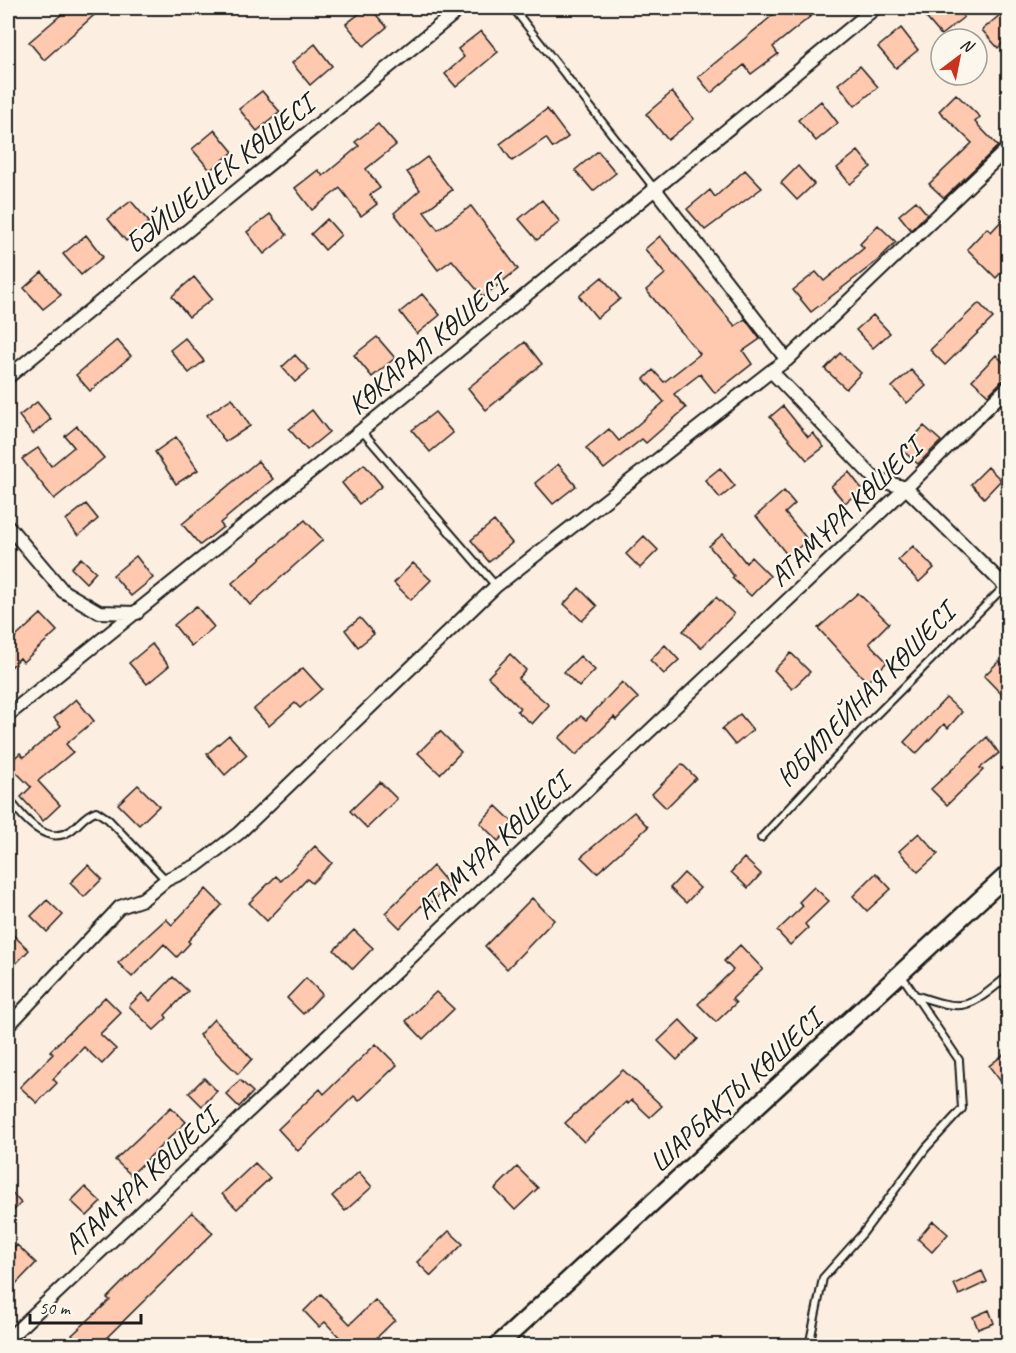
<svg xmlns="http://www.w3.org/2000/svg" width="1016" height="1353" viewBox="0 0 1016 1353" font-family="Caveat,sans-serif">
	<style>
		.building { fill: #fec9af; stroke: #1c1c1c; stroke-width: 1.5 }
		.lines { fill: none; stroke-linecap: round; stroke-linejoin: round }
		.service-casing { stroke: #1c1c1c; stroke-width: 10 }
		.minor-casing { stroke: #1c1c1c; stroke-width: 16 }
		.tertiary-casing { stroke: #1c1c1c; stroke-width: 21 }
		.service { stroke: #fbf7ec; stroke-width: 6 }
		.minor { stroke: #fbf7ec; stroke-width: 12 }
		.tertiary { stroke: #fbf7ec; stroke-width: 16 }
		.labels { text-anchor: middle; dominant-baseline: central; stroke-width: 4.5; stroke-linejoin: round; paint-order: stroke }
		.street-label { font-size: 28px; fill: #1c1c1c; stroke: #fbf7ec }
	</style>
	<rect width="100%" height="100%" fill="#fceee0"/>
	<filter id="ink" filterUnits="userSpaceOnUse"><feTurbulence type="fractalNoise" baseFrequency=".0167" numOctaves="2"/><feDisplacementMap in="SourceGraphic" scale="12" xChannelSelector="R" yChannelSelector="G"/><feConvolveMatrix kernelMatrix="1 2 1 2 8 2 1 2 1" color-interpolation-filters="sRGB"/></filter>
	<g filter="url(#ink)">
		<path class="building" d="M69,8H102L44,60L29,42Z
			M367,8H370L387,27L364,46L346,24Z
			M777,8H804L811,16L773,47L778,54L751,74L744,65L711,93L698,77L773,15L771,13Z
			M931,8H956L964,17L941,35L923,14Z
			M1008,8V38L998,48L982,30Z
			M901,28L918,50L896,68L878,47Z
			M481,31L498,52L456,87L445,74L464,57L458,49Z
			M315,44L332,66L310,85L292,63Z
			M860,66L878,87L855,106L838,84Z
			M262,91L280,112L257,131L239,109Z
			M672,92L694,119L668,140L646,114Z
			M956,94L980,117L975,122L998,146L944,198L929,184L972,143L939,111Z
			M821,101L838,123L816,141L798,120Z
			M547,109L568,137L553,148L546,138L512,161L500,144Z
			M378,124L396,145L366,169L380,188L370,195L377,204L361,216L340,188L312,210L295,188L318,170L323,176L359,146L355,142Z
			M215,130L233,152L210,170L192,149Z
			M598,151L616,173L593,191L575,170Z
			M858,151L871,167L850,184L837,168Z
			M427,157L452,190L424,212L438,230L471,206L518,269L483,297L452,260L438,270L394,213L420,190L407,172Z
			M798,166L814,184L797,200L781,183Z
			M745,170L762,188L705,230L687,209L710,190L715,197Z
			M542,200L560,222L537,240L519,219Z
			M131,201L149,222L126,241L108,219Z
			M916,201L927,214L911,230L899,215Z
			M270,214L287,235L264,254L247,232Z
			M1008,214V265L996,278L967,249L987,228L991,232Z
			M327,219L341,235L325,250L311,234Z
			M878,225L896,242L877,261L811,312L793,290L816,272L824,281L864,248L860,244Z
			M86,235L103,257L81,275L63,254Z
			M660,236L735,326L745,319L760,339L743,351L752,364L715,393L700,374L674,394L686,408L646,443L642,439L604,469L586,448L609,429L619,441L664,402L644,379L653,370L664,382L700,354L646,290L665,274L645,249Z
			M42,272L61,295L43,309L24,288Z
			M194,277L212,299L189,317L172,296Z
			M602,277L620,299L597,318L579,296Z
			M422,294L440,315L417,334L400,312Z
			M979,303L993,318L945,365L930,350Z
			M873,315L890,333L873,348L856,330Z
			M377,337L395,358L372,377L354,355Z
			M185,338L204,361L189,373L170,350Z
			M117,340L131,356L90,391L76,375Z
			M525,342L542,364L486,410L468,388Z
			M840,353L861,373L846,389L825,369Z
			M295,355L309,370L295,382L282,367Z
			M996,355L1008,367V379L1002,381L988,395L972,380Z
			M911,370L926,386L907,403L892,387Z
			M232,398L250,426L225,442L207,415Z
			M37,402L51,419L33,434L19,416Z
			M783,406L808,437L813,433L824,447L807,460L770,417Z
			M312,410L329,432L307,450L289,429Z
			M435,412L453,433L430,452L412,430Z
			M77,426L104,458L54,499L22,459L38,448L51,466L74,447L65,436Z
			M924,426L941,441L918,464L902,450Z
			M176,437L198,470L176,484L155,452Z
			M258,461L273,479L220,523L223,527L200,545L182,524Z
			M364,464L382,486L359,504L342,483Z
			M558,464L576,486L553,504L535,483Z
			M988,467L1001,480L984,498L971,484Z
			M720,468L735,486L720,498L705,480Z
			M849,472L862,489L845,503L831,486Z
			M784,491L795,504L785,513L808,540L788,556L756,516Z
			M86,504L98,519L78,536L66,520Z
			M305,520L323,540L250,605L232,583Z
			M494,521L512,543L489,562L471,540Z
			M723,534L746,563L751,557L770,576L751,596L732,578L734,576L709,546Z
			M644,536L658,550L640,568L626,554Z
			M913,546L934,568L919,582L898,560Z
			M136,556L153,578L131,596L113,575Z
			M81,558L96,572L86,583L71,568Z
			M413,563L431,580L411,600L394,583Z
			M579,588L597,606L582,621L564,604Z
			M858,593L889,623L869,643L887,662L867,682L818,628Z
			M716,597L734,614L701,648L683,631Z
			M196,606L214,627L191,646L174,625Z
			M41,614L57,631L23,662L20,658L8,670V644Z
			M360,618L374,634L358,647L345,630Z
			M152,644L169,666L147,684L129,663Z
			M665,645L679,660L664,674L650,660Z
			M791,653L810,672L792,689L774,670Z
			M510,654L526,670L518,679L549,705L532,724L517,711L520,708L488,677Z
			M580,656L595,670L579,687L564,672Z
			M999,661L1008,670V701L984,676Z
			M303,668L322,689L300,708L295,703L269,726L254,709Z
			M622,682L638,698L616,720L614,717L576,755L559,738L581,716L586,720Z
			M946,698L962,712L948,728L944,724L916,754L904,742Z
			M76,699L94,721L66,744L73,752L38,781L60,805L43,821L21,797L32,786L31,787L8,764L20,753L24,757L61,726L54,718Z
			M740,714L753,730L735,745L722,729Z
			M440,731L461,752L440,774L418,753Z
			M229,735L247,755L225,775L207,754Z
			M987,737L999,753L980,768L983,770L947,805L931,789Z
			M682,764L696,778L666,808L652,794Z
			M380,782L397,799L367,828L350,811Z
			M138,785L159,806L139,825L118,804Z
			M496,806L515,824L498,841L480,823Z
			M634,812L648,827L597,873L581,857Z
			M919,833L938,854L918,872L899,851Z
			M315,846L332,863L312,883L307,879L267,921L249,903L276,876L281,881Z
			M744,858L761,874L748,888L731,872Z
			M88,865L102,879L84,897L70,883Z
			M433,866L450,886L425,908L422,905L400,928L385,913Z
			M684,873L700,888L686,903L670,888Z
			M876,873L891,889L867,911L853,896Z
			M814,887L829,901L805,924L808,928L790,945L777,931L803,906L799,902Z
			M206,889L222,905L188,941L190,943L177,957L164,944L132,977L118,963L166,919L172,925Z
			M532,898L554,920L507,969L485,946Z
			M47,900L63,915L47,932L31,916Z
			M354,930L373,948L353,969L334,950Z
			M13,935L29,950L8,972V941Z
			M740,945L763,969L732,999L736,1003L716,1022L698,1004L733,970L724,961Z
			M173,977L188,991L165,1015L167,1018L154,1030L129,1006L142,993L150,1001Z
			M306,978L322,994L303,1014L287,998Z
			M436,992L454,1009L423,1039L406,1021Z
			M105,997L121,1013L100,1034L116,1049L102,1064L84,1047L53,1079L57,1083L37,1103L20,1087L53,1054L50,1051Z
			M214,1019L252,1059L238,1074L199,1035Z
			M680,1020L698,1039L677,1060L658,1041Z
			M376,1044L397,1065L359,1101L354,1096L298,1151L278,1129L320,1089L324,1094Z
			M1008,1051V1091L989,1066Z
			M623,1070L662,1106L650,1117L632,1100L628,1104L626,1102L584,1142L565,1123Z
			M204,1078L217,1091L202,1106L189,1093Z
			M240,1080L253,1092L239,1107L226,1094Z
			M171,1107L186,1122L131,1175L115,1160Z
			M255,1163L270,1178L237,1209L222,1194Z
			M517,1167L538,1188L515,1210L495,1189Z
			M359,1172L372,1187L345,1211L332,1196Z
			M85,1187L101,1202L87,1216L71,1201Z
			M8,1189L21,1203L8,1216Z
			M192,1212L213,1233L98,1346H82L72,1335L110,1300L107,1298Z
			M933,1221L948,1234L932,1252L918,1239Z
			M449,1231L463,1244L431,1276L417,1262Z
			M17,1245L36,1263L8,1292V1255Z
			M982,1271L987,1282L959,1295L954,1284Z
			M321,1294L350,1324L375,1300L395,1320L368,1346H348L325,1322L319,1327L304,1311Z
			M989,1310L994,1323L978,1329L973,1317Z"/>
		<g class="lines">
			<defs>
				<path id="service" d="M513,8L654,188
					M362,431L496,586
					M8,798C21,815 45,847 70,831C79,825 84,815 96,811L108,819L166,880
					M761,838L868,723L1006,585
					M915,995C965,1012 968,1009 1008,976
					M809,1346L823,1278L863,1233L926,1148L962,1109L959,1060L902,976"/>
				<path id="minor" d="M8,9L9,8
					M654,188L787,360
					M771,371L787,360L1008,148
					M8,377L461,8
					M8,526L63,591L99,612L137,613
					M8,715L362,430L875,8
					M8,1026L120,907L143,899L166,880L196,866L239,833L496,586L771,371L875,479L906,488L1008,589
					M8,1339L906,488L1008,387"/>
				<path id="tertiary" d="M497,1346L1008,874"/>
			</defs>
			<use href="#service" class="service-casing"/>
			<use href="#minor" class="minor-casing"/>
			<use href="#tertiary" class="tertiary-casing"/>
			<use href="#service" class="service"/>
			<use href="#minor" class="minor"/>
			<use href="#tertiary" class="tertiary"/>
		</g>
	</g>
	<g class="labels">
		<g class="street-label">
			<text transform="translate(219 174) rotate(-39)">БӘЙШЕШЕК КӨШЕСІ</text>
			<text transform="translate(427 345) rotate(-40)">КӨКАРАЛ КӨШЕСІ</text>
			<text transform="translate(845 512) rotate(-44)">АТАМҰРА КӨШЕСІ</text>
			<text transform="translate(865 695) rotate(-46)">ЮБИЛЕЙНАЯ КӨШЕСІ</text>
			<text transform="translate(492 846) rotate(-43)">АТАМҰРА КӨШЕСІ</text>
			<text transform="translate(735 1091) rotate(-43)">ШАРБАҚТЫ КӨШЕСІ</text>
			<text transform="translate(140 1181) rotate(-43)">АТАМҰРА КӨШЕСІ</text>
		</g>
	</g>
	<rect width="1016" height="1353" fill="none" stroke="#fbf7ec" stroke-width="30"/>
	<rect x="15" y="15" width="986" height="1323" fill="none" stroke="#1c1c1c" stroke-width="2" filter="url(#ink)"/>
	<g transform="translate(959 57) rotate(32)"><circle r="28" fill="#fbf7ec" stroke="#a29f99" stroke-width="1.5"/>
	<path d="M0-4.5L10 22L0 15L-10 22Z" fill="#c8321e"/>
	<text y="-9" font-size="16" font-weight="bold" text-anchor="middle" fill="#1c1c1c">N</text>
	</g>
	<path d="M30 1314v9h111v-9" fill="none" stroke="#1c1c1c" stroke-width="3"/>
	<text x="39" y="1314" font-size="18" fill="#1c1c1c" stroke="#fbf7ec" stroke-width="4.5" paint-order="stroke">50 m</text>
</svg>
